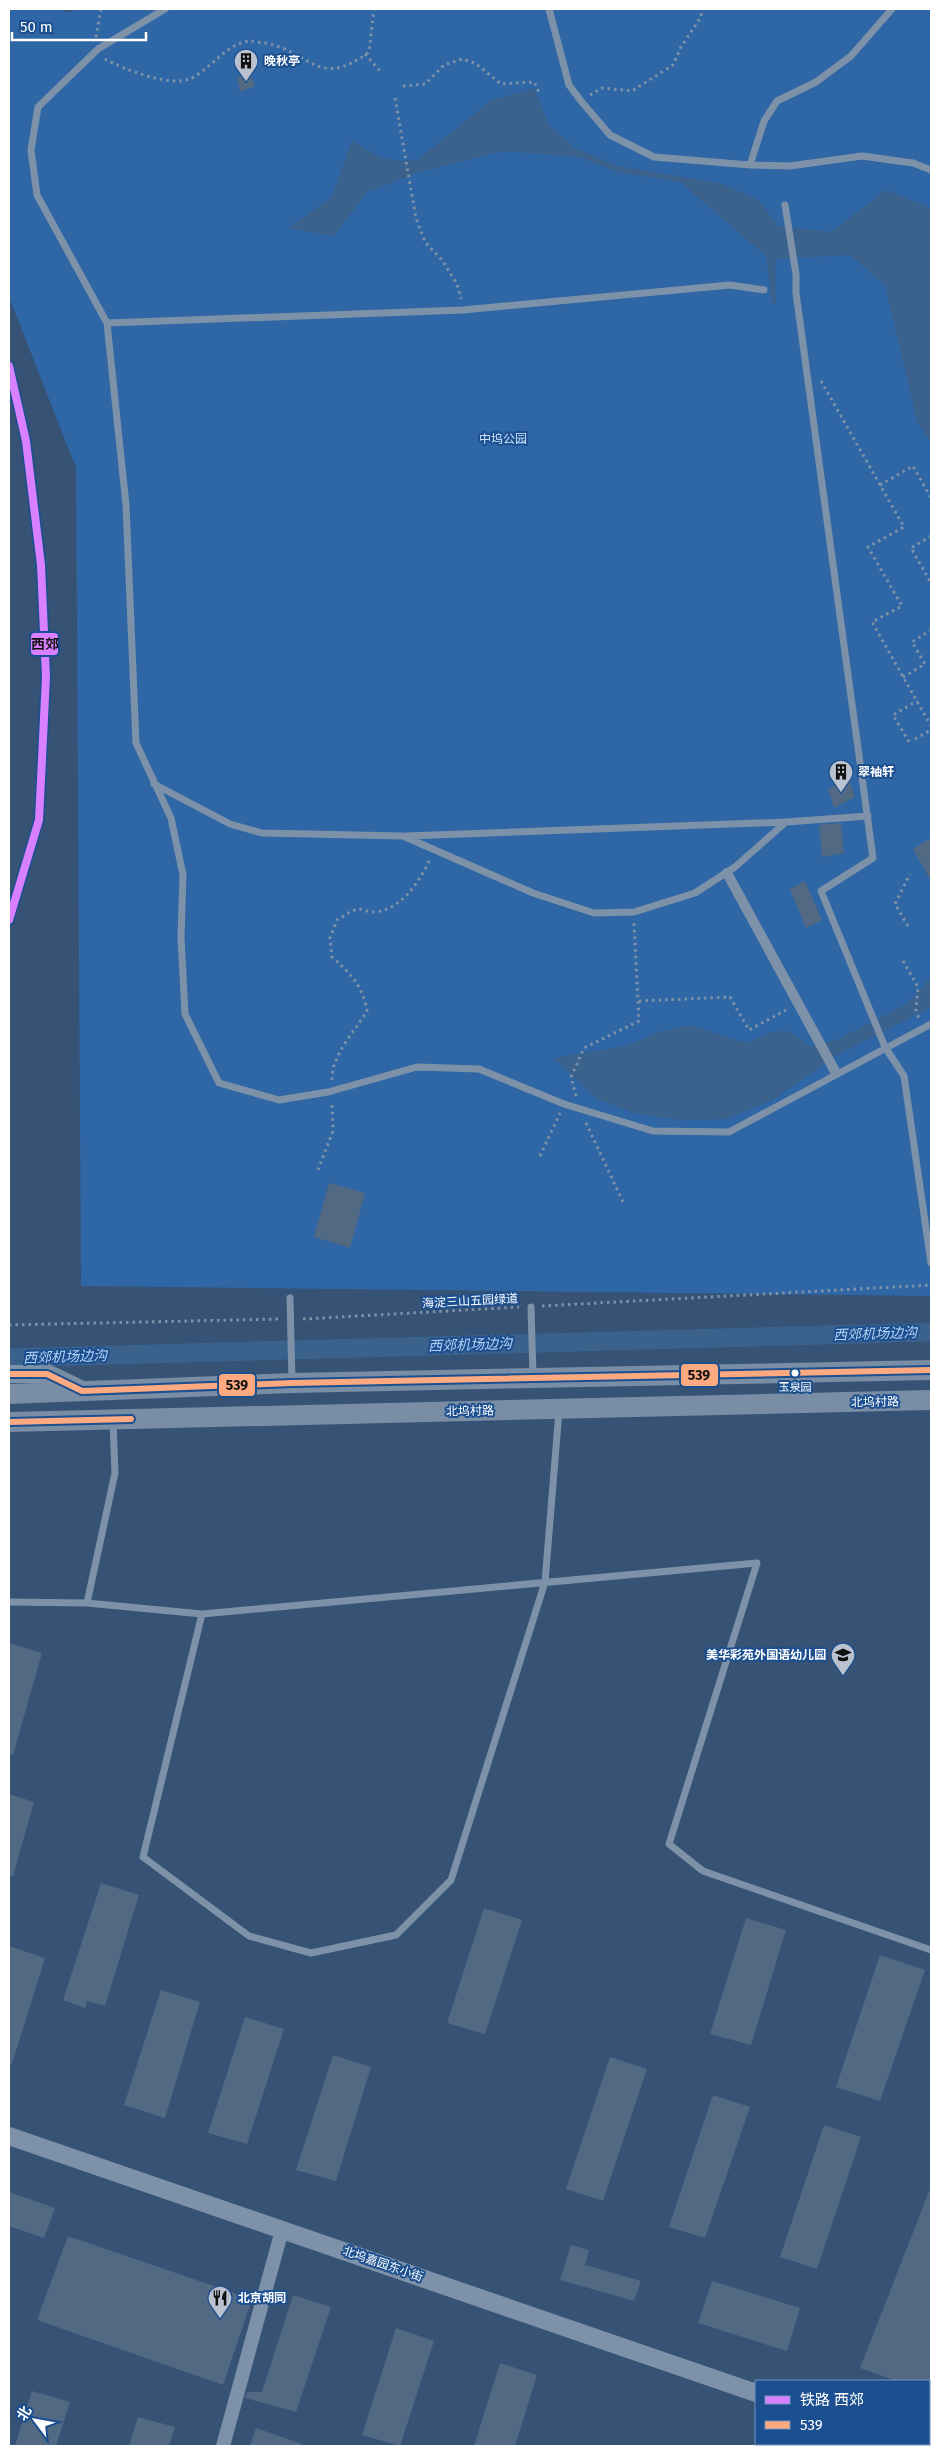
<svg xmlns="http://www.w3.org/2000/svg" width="940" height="2455" viewBox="0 0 940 2455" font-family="'Fira Sans','Noto Sans SC',sans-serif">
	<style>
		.green { fill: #2f66a5 }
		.water { fill: #3b618d }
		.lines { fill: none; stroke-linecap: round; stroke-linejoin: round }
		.canal { stroke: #3b618d; stroke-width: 19 }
		.building { fill: #526984 }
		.path { stroke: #7d92a8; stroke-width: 3; stroke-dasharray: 2.5 4; stroke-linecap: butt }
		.service { stroke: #7d92a8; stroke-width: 7 }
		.pedestrian { stroke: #7d92a8; stroke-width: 10 }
		.minor { stroke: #7d92a8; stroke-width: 14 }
		.tertiary { stroke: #7d92a8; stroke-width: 18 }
		.secondary { stroke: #798da4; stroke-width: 20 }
		.bus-1-casing { stroke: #1b4f8f; stroke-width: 10 }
		.bus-1 { stroke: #ffa980; stroke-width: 6 }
		.rail-1-casing { stroke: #1b4f8f; stroke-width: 11 }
		.rail-1 { stroke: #d880ff; stroke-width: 8 }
		.bus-dot { fill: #fff; stroke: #1b4f8f; stroke-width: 2 }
		.labels { text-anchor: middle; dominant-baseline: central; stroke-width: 4; stroke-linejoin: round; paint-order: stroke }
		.bus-label { font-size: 11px; fill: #fff; stroke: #1b4f8f }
		.poi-label { font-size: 12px; font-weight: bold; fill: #fff; stroke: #1b4f8f; text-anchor: start }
		.park-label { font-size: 12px; fill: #cfe3fa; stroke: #1b4f8f }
		.street-label { font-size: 12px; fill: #fff; stroke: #1b4f8f }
		.water-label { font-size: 14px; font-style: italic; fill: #b5d3f5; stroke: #1b4f8f }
		.line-badge { stroke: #1b4f8f; stroke-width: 2 }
		.pale-badge-label { font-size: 14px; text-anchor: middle; font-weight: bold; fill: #111 }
	</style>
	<rect width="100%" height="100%" fill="#365274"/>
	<path class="green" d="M9,9H64L65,13L78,9H931V1296L81,1286L76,468L9,297Z"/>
	<path class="water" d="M534,88L549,125L575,148L619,166L719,183L759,200L778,226L831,232L886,190L931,208V444L917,421L885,285L850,255L775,259L776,303L772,305L766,256L680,182L620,173L579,157L503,151L420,172L367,192L334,236L288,228L331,198L352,141L381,158L403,161L419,159L490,101Z
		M931,977V1007L837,1055L774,1099L727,1119L681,1120L637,1114L595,1098L554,1058L626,1046L656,1033L690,1025L746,1043C774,1031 784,1022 809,1046L836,1040L907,1004Z"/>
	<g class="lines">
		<path class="canal" d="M9,1358L931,1332"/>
	</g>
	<path class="building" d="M249,70L255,86L240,92L237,78Z
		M849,779L855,797L834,808L828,789Z
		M841,823L844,853L822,857L819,825Z
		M931,838V881L913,849Z
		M805,881L822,920L806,928L790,889Z
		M329,1183L365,1193L350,1248L314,1237Z
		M9,1643L42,1653L13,1755H9Z
		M9,1794L34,1802L13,1876H9Z
		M101,1883L139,1895L105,2006L87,2001L85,2008L63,2000Z
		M484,1908L522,1920L485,2034L447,2023Z
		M746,1918L786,1930L751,2045L710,2034Z
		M9,1946L45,1958L12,2064L9,2063Z
		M880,1955L925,1970L880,2101L836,2087Z
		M161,1990L200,2002L165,2118L124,2105Z
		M245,2017L284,2029L247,2144L208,2133Z
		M333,2055L371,2067L336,2181L296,2170Z
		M610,2057L647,2069L603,2201L566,2189Z
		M713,2095L750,2107L705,2238L669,2227Z
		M824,2125L861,2137L817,2269L780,2257Z
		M930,2189L931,2381H897L860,2368Z
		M9,2192L55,2208L44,2238L9,2226Z
		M68,2236L252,2299L223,2385L37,2320Z
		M571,2245L589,2250L585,2265L641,2281L634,2301L560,2280Z
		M712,2281L800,2308L787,2351L698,2323Z
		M293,2295L331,2307L296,2412L245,2398L247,2392H262Z
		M396,2328L434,2341L400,2446L362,2435Z
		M500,2363L537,2375L515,2446H474Z
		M32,2391L70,2402L56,2446H15Z
		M138,2417L175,2427L169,2446H129Z
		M256,2428L302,2444L301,2446H250Z"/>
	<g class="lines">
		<path class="path" d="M96,37L101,9
			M365,54L380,71
			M105,59C123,69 169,87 189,79C196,77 205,69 211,64C223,54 233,43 250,41C254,41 260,43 265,43C312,52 318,90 369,52L374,9
			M403,86L425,84L444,65L462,59L475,63L501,84L534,82L540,94
			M590,95L602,88L632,91L673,65L681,47L701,17L702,9
			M395,98L416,218L425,242L442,260L457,284L461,299
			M821,381L904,527L868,547L902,606L872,622L931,726
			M880,485L913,466L931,498
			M931,536L911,548L931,583
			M903,677L925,664L912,642L931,630
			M915,739L931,730
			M909,742L893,715L917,701
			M908,926L895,904L910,874
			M903,961L918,987L916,1010L919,1019
			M639,1001L730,997L749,1030L786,1010
			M332,1080C331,1056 355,1031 367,1011C363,986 350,973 332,957L330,938L337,920C343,917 351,910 358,909C363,909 368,912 373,912C401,911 420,881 430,859
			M576,1096L571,1077L584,1048L639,1021L634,923
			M586,1123L624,1204
			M540,1156L560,1113
			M318,1170L333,1131L332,1103
			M542,1306L931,1285
			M303,1319L519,1307
			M9,1325L279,1319"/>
		<path class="service" d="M165,9L98,49L38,107L31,150L37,195L107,323L126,505L136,743L171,818L183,875L181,937L185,1014L219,1083L279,1100L328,1092L417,1067L479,1069L564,1104L653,1131L729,1132L931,1024
			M549,9L569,85L581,101L610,135L654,157L750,165L790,166L862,156L913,163L931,170
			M750,165L764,121L777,101L816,82L851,56L892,9
			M785,205L796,274V293L873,858L821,891L885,1047L904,1076L931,1263
			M107,323L463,310L730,285L764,290
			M154,784L230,824L262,833L403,836L533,893L594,913L634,912L695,893L735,867L786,822
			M406,836L786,822L868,816
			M290,1298L292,1382
			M531,1307L533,1376
			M559,1411L545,1582L451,1880L396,1935L311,1953L249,1936L143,1857L202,1614L757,1563L669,1844L703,1871L931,1950
			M9,1602L87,1603L202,1614
			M87,1603L115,1473L113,1422"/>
		<path class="pedestrian" d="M727,873L836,1073"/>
		<path class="minor" d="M223,2446L282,2230"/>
		<path class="tertiary" d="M9,1374H47
			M9,2136L756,2393
			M903,2444L910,2446"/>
		<path class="secondary" d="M47,1374L80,1390
			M9,1394L292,1383L931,1370
			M9,1422L931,1400"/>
		<defs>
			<path id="bus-1" d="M9,1374H47L82,1391L292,1383L931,1370
				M9,1422L131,1419"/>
		</defs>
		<use href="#bus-1" class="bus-1-casing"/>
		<use href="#bus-1" class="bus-1"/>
		<defs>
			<path id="rail-1" d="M9,366L26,441L41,565L46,677L39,820L9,920"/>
		</defs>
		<use href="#rail-1" class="rail-1-casing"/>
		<use href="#rail-1" class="rail-1"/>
	</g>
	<defs>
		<symbol id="building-pin" viewBox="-11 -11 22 30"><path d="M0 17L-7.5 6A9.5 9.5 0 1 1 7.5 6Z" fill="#b9c2ce" stroke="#1b4f8f"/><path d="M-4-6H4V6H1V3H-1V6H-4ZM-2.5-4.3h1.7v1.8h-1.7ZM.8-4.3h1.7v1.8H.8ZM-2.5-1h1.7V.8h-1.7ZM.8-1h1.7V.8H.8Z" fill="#111"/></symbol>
		<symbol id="school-pin" viewBox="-11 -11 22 30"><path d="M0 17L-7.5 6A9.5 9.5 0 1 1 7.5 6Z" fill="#b9c2ce" stroke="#1b4f8f"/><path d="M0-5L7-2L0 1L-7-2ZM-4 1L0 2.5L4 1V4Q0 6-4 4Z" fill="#111"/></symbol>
		<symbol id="restaurant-pin" viewBox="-11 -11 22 30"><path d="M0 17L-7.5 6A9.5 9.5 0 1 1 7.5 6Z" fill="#b9c2ce" stroke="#1b4f8f"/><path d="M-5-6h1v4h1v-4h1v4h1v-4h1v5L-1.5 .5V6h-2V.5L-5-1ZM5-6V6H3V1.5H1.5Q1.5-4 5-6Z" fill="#111"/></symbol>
	</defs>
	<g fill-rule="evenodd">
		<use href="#building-pin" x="232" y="47" width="28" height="38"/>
		<use href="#building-pin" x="827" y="758" width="28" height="38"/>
		<use href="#school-pin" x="829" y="1641" width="28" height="38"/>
		<use href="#restaurant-pin" x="206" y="2284" width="28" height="38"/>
	</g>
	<circle class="bus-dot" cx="795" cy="1373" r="4.5"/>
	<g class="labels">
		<g class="bus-label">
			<text x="795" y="1387">玉泉园</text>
		</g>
		<g class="poi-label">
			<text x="264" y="61">晚秋亭</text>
			<text x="858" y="772">翠袖轩</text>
			<text x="826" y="1655" text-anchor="end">美华彩苑外国语幼儿园</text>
			<text x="238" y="2298">北京胡同</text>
		</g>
		<g class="park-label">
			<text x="503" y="439">中坞公园</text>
		</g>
		<g class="street-label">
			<text transform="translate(470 1301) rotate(-3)">海淀三山五园绿道</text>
			<text transform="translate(875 1402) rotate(-1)">北坞村路</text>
			<text transform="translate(470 1411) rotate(-1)">北坞村路</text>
			<text transform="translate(383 2264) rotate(19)">北坞嘉园东小街</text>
		</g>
		<g class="water-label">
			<text transform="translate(875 1334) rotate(-2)">西郊机场边沟</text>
			<text transform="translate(470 1345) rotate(-2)">西郊机场边沟</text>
			<text transform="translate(65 1357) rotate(-2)">西郊机场边沟</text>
		</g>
	</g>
	<g class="line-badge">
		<rect x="30" y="632" width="29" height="24" rx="5" fill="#d880ff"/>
		<rect x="680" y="1363" width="39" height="24" rx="5" fill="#ffa980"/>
		<rect x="218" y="1373" width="38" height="24" rx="5" fill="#ffa980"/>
	</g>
	<g class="pale-badge-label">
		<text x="45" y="649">西郊</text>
		<text x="699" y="1380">539</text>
		<text x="237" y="1390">539</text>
	</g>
	<rect width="940" height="2455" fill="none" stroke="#ffffff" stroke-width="20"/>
	<rect x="755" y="2380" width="175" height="65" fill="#1b4f8f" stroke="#7695bc"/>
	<rect x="765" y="2396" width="25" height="8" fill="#d880ff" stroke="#7695bc"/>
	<text x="800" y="2405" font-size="15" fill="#ffffff">铁路 西郊</text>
	<rect x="765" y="2421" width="25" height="8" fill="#ffa980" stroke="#7695bc"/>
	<text x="800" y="2430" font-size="15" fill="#ffffff">539</text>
	<g transform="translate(35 2420) rotate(302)" stroke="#1b4f8f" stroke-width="4" paint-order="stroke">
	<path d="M0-4L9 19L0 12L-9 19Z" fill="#ffffff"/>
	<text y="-8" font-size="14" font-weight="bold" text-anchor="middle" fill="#ffffff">北</text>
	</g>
	<path d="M12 32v8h134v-8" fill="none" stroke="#ffffff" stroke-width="2.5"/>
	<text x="20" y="32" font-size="15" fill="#ffffff" stroke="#1b4f8f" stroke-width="4" paint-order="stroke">50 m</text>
</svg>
